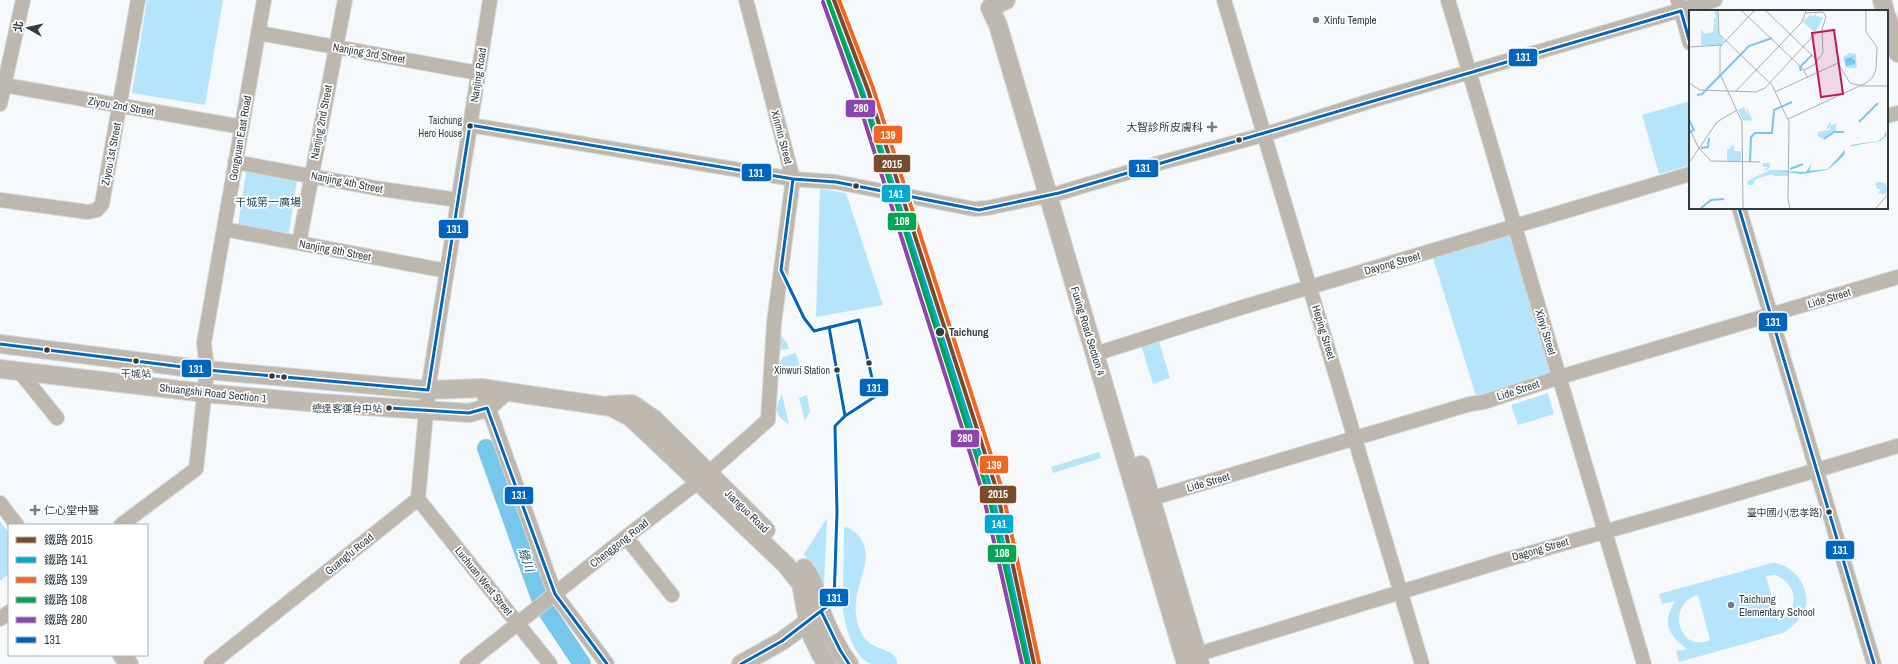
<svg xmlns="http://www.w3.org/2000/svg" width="1898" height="664" viewBox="0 0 1898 664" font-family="'Archivo Narrow','Noto Sans TC',sans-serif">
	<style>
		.green { fill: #b6e4fb; fill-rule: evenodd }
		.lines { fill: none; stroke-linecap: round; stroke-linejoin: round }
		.river { stroke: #76c7ea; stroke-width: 18 }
		.minor-casing { stroke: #d3d7da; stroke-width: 16 }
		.major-casing { stroke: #d3d7da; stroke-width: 20 }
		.minor { stroke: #beb7ae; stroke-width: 14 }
		.major { stroke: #bfb8af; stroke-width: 18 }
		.bus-1-casing { stroke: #fff; stroke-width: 6 }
		.bus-1 { stroke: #0065bd; stroke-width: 3 }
		.rail-1-casing { stroke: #fff; stroke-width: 7 }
		.rail-2-casing { stroke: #fff; stroke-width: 7 }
		.rail-3-casing { stroke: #fff; stroke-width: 7 }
		.rail-4-casing { stroke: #fff; stroke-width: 7 }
		.rail-5-casing { stroke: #fff; stroke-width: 7 }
		.rail-1 { stroke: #7a4b2a; stroke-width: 4 }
		.rail-2 { stroke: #00a9ce; stroke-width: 4 }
		.rail-3 { stroke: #f26522; stroke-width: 4 }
		.rail-4 { stroke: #00a651; stroke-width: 4 }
		.rail-5 { stroke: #8e44ad; stroke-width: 4 }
		.poi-dot { fill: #757e84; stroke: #fff; stroke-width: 1.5 }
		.bus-dot { fill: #2f3c43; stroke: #fff; stroke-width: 1.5 }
		.labels { text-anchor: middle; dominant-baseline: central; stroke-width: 3.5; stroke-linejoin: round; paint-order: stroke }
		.bus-label { font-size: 10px; fill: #2f3c43; stroke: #fff; text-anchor: end }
		.poi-label { font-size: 11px; fill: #2f3c43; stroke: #fff; text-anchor: start }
		.street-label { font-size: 11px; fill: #2f3c43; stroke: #fff }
		.park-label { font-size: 11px; fill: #1b495e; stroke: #fff }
		.stop-label { font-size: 11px; font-weight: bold; fill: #2f3c43; stroke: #fff; text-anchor: start }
		.water-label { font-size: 12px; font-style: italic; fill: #19485d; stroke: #fff }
		.inset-river { fill: none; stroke: #76c7ea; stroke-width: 2 }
		.inset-road { fill: none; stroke: #a6adb2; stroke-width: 1 }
		.view { fill: #c2185b; fill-opacity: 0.15; stroke: #c2185b; stroke-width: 2 }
		.inset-edge { fill: none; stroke: #2f3c43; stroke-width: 2 }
		.line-badge { stroke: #fff; stroke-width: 1.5 }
		.badge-label { font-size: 11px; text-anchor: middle; font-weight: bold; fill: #fff }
	</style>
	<rect width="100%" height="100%" fill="#f6f9fc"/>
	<path class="green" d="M147,0H223L205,105L132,93Z
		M1690,101V165L1659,174L1642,115Z
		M246,172L297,180L289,233L238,225Z
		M820,189L846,193L883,305L816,317Z
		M1511,230L1555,375L1477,399L1432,255Z
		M779,333L787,343L789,349L781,350L775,356Z
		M1159,341L1170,378L1153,384L1141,345Z
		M796,353L800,367L776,376L777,367L783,357Z
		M1548,393L1554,414L1518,425L1511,405Z
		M782,394L789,424C774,416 775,408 782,394Z
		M807,395L810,411L805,421L799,398Z
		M1099,452L1101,458L1053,473L1051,467Z
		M827,518L824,588L820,576L804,554Z
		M0,521L9,533V574L0,581Z
		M844,527C857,529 866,543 866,556C865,575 853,594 856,614C857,624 861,637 870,643C878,650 898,650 897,664C889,664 879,664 872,664C854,660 844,624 843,609Z
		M1772,563C1782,563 1792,569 1798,577C1815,600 1805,619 1783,633L1679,662L1676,651L1687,649C1667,634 1662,623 1675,601L1662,604L1659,594ZM1775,575C1797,583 1801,609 1779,621L1766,576ZM1698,595L1710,640C1679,654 1665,604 1698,595Z"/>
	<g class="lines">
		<path class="river" d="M486,448L542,604L582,664"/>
		<defs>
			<path id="minor" d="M1224,0L1422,664
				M1448,0L1644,664
				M1678,0L1690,43
				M259,33L478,73
				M0,86L4,85L242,127
				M0,104L23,0
				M1887,116L1898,113
				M470,125L793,179L836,182L974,209L987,208L1059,193L1163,162L1263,135L1367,102L1715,0
				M235,162L381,189L458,200
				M0,200L88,212L97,210L102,204L138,0
				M1739,208L1874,664
				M224,229L447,271
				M299,243L345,0
				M1095,354L1243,307L1690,174
				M19,371L57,418
				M485,398L555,594L607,664
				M418,499L550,664
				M1143,501L1470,404L1484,402L1560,377L1898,277
				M0,503L17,525
				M121,525L196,469L207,370L204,343L264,0
				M626,537L672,595
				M0,619L9,612
				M1189,657L1502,561L1709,502L1898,446
				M211,664L418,499L428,390L490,0
				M467,664L626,537L698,482L768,420L774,323L793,179L746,0"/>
			<path id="major" d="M1006,0L990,8L998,25L1186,664
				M1882,0L1885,11
				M1887,17L1898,53
				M0,344L207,370L428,390L482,388L611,407L630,417L639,425L786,565L801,584L810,632L821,655L827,664
				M0,369L214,394L320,403L469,413L487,408L505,392
				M610,405L632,404L654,419L766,530
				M1141,465L1200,664
				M804,568C816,584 814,591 820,608C827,627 837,648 849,664
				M122,655L129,664
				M741,664L782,641L816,616"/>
		</defs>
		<use href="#minor" class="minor-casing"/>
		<use href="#major" class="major-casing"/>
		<use href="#minor" class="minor"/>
		<use href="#major" class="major"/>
		<defs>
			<path id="bus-1" d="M1739,208L1874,664
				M781,270L793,179
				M781,270L804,318L814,331
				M829,327L845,416
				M0,344L207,370L428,390L470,125L793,179L836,182L979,210L1059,193L1681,11L1690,43
				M389,408L469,413L487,408L555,594L607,664
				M821,611L840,650L849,664
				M741,664L782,641L834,601L837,512L835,426L845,416L876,396L859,320L814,331"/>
		</defs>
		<use href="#bus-1" class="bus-1-casing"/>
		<use href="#bus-1" class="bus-1"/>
		<defs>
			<path id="rail-1" d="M834,0L868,90L997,491L1034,664"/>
			<path id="rail-2" d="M829,2L863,92L992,492L1029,664"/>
			<path id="rail-3" d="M839,0L873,88L1002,489L1039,663"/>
			<path id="rail-4" d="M828,0L860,89L988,493L1027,664"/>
			<path id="rail-5" d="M823,2L855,91L983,494L1022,664"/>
		</defs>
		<use href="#rail-1" class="rail-1-casing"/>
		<use href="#rail-2" class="rail-2-casing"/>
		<use href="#rail-3" class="rail-3-casing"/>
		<use href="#rail-4" class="rail-4-casing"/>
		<use href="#rail-5" class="rail-5-casing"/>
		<use href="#rail-1" class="rail-1"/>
		<use href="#rail-2" class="rail-2"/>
		<use href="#rail-3" class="rail-3"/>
		<use href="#rail-4" class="rail-4"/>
		<use href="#rail-5" class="rail-5"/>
	</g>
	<g class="poi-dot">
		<circle cx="1316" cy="20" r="4"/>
		<path d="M1210 121h4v4h4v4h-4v4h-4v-4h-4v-4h4z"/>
		<path d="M33 504h4v4h4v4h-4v4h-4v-4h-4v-4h4z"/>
		<circle cx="1731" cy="605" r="4"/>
	</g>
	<g class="bus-dot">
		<circle cx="470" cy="126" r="3.5"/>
		<circle cx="1239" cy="140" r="3.5"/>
		<circle cx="856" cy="186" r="3.5"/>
		<circle cx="940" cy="332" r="5"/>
		<circle cx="47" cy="350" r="3.5"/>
		<circle cx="136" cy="361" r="3.5"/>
		<circle cx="869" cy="363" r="3.5"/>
		<circle cx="837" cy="370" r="3.5"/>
		<circle cx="272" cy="376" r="3.5"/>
		<circle cx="284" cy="377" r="3.5"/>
		<circle cx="389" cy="408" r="3.5"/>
		<circle cx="1829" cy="512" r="3.5"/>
	</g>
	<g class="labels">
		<g class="bus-label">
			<text x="462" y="120">Taichung<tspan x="462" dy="13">Hero House</tspan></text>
			<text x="830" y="370">Xinwuri Station</text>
			<text x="136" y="373" text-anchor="middle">干城站</text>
			<text x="382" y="408">總達客運台中站</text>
			<text x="1822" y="512">臺中國小(忠孝路)</text>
		</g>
		<g class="poi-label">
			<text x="1324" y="20">Xinfu Temple</text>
			<text x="1203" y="127" text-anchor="end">大智診所皮膚科</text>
			<text x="44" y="510">仁心堂中醫</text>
			<text x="1739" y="599">Taichung<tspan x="1739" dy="13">Elementary School</tspan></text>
		</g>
		<g class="street-label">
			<text transform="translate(369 53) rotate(10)">Nanjing 3rd Street</text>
			<text transform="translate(478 75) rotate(-81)">Nanjing Road</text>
			<text transform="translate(121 106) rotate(10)">Ziyou 2nd Street</text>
			<text transform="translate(321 122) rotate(-79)">Nanjing 2nd Street</text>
			<text transform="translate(782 137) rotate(75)">Xinmin Street</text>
			<text transform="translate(240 138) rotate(-80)">Gongyuan East Road</text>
			<text transform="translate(111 154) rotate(-79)">Ziyou 1st Street</text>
			<text transform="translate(347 182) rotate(11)">Nanjing 4th Street</text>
			<text transform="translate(335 250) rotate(11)">Nanjing 6th Street</text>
			<text transform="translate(1392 263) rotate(-16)">Dayong Street</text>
			<text transform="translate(1829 298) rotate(-17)">Lide Street</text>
			<text transform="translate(1088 331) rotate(73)">Fuxing Road Section 4</text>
			<text transform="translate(1324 332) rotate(73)">Heping Street</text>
			<text transform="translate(1546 332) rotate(73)">Xinyi Street</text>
			<text transform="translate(1518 390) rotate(-18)">Lide Street</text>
			<text transform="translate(213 393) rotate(6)">Shuangshi Road Section 1</text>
			<text transform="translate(1208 482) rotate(-16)">Lide Street</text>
			<text transform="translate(747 511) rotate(44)">Jianguo Road</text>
			<text transform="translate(619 543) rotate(-38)">Chenggong Road</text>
			<text transform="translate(1540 549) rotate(-16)">Dagong Street</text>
			<text transform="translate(349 554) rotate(-39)">Guangfu Road</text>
			<text transform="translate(484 581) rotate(51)">Luchuan West Street</text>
		</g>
		<g class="park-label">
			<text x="268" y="202">干城第一廣場</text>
		</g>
		<g class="stop-label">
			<text x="949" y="332">Taichung</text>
		</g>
		<g class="water-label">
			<text transform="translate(526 560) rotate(70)">綠川</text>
		</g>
	</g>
	<g transform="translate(1689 10)">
		<rect width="199" height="199" fill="#f6f9fc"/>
		<path d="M25,1H28L29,22L35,31L31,36L12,35V19L15,24L24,22L25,14L28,13L24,12L27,6ZM127,3V6L134,8L126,23L114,12L121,5L124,6ZM160,43L167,44L168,58H157L154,47ZM57,96L63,109L62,111L54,110L49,100L55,97L59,106ZM142,112V116L147,113V121L135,129L129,127V122L141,120V116L138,120V116ZM45,135V141H52V151H38V139H42L40,137ZM74,153H81V158H78L81,160H100V166H84V164L67,169L64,175H59L58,172L64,168L81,160H74L79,157H74ZM190,172L196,173L199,179L197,184H189L192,179H188L186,173Z" fill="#b6e4fb"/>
		<path d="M166,46L162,49L166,50V54L157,56L156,49ZM197,121V126L191,131L162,136L161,137L156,140V142L155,145L149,151L140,159L137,160L113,164L88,161L64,170L88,161L117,162L123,153L120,161L139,159L156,140L161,137L162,135L189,131L195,127Z" fill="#76c7ea"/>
		<path class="inset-river" d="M112,61L111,57L123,45M8,85L13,84L60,36L83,28M0,110L5,120L0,123M170,112L189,93M135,129L145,122H155M12,138L19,137L20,128M61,152L62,127L66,123H83L85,100L103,92M101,159L114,154M12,198L22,190L35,189"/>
		<path class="inset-road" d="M29,1L30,24L83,75L100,112L99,189L101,198M53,1L114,59L119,68M77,1L128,50M0,37L33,35M115,60L125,55L134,43L133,19L137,7L134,2L116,3M0,73L11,80L67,82L76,78L126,24M47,81L113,12L117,1M86,82L149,53L161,73L173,76H199M99,109L177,73L184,67L187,59L188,37L177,22V1M0,117L9,137L22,151L71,152M0,153L28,112L48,100M54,198L53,112L31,64V37L65,1M187,198L199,184"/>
		<path class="view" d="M145,20L154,84L132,87L123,23Z"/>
		<rect width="199" height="199" class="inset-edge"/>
	</g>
	<g class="line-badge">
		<rect x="1508" y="48" width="30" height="19" rx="4" fill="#0065bd"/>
		<rect x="845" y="99" width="31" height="19" rx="4" fill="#8e44ad"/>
		<rect x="873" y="125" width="30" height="19" rx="4" fill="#f26522"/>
		<rect x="873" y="154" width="38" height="19" rx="4" fill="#7a4b2a"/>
		<rect x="1128" y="159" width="31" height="19" rx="4" fill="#0065bd"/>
		<rect x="741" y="163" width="31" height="19" rx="4" fill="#0065bd"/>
		<rect x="881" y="184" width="30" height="19" rx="4" fill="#00a9ce"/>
		<rect x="887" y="212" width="30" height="19" rx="4" fill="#00a651"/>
		<rect x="438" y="219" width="31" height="20" rx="4" fill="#0065bd"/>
		<rect x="1758" y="312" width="30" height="20" rx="4" fill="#0065bd"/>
		<rect x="181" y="359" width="31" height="19" rx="4" fill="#0065bd"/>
		<rect x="859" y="378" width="30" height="19" rx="4" fill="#0065bd"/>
		<rect x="950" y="429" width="30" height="19" rx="4" fill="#8e44ad"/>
		<rect x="979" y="455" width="30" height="19" rx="4" fill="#f26522"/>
		<rect x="979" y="485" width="38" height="19" rx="4" fill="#7a4b2a"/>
		<rect x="504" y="486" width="30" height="19" rx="4" fill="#0065bd"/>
		<rect x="984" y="514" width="30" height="20" rx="4" fill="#00a9ce"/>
		<rect x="1825" y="540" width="30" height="20" rx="4" fill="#0065bd"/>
		<rect x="987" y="544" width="30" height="19" rx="4" fill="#00a651"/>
		<rect x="819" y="588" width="30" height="19" rx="4" fill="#0065bd"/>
	</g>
	<g class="badge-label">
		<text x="1523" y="61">131</text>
		<text x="861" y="112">280</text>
		<text x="888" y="139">139</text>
		<text x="892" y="168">2015</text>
		<text x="1143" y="172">131</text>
		<text x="756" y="177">131</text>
		<text x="896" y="198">141</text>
		<text x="902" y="225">108</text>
		<text x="454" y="233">131</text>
		<text x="1773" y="326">131</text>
		<text x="196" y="373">131</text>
		<text x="874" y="392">131</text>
		<text x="965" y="442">280</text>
		<text x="994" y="469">139</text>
		<text x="998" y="498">2015</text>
		<text x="519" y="499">131</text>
		<text x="999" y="528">141</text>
		<text x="1840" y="554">131</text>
		<text x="1002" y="557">108</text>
		<text x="834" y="602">131</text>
	</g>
	<rect x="8" y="524" width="140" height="132" fill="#ffffff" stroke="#acb1b4"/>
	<rect x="16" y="537" width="20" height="6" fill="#7a4b2a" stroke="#acb1b4"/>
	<text x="44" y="544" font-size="12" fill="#2f3c43">鐵路 2015</text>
	<rect x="16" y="557" width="20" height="6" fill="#00a9ce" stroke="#acb1b4"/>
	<text x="44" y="564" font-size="12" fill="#2f3c43">鐵路 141</text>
	<rect x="16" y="577" width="20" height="6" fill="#f26522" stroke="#acb1b4"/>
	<text x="44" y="584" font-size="12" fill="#2f3c43">鐵路 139</text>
	<rect x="16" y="597" width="20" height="6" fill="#00a651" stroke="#acb1b4"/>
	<text x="44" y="604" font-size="12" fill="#2f3c43">鐵路 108</text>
	<rect x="16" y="617" width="20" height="6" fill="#8e44ad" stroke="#acb1b4"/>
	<text x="44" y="624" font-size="12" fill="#2f3c43">鐵路 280</text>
	<rect x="16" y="637" width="20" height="6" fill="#0065bd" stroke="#acb1b4"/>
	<text x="44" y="644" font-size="12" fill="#2f3c43">131</text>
	<g transform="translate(28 28) rotate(278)" stroke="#ffffff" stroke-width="3" paint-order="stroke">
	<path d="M0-3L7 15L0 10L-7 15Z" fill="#2f3c43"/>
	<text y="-6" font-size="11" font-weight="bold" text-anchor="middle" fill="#2f3c43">北</text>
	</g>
</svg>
